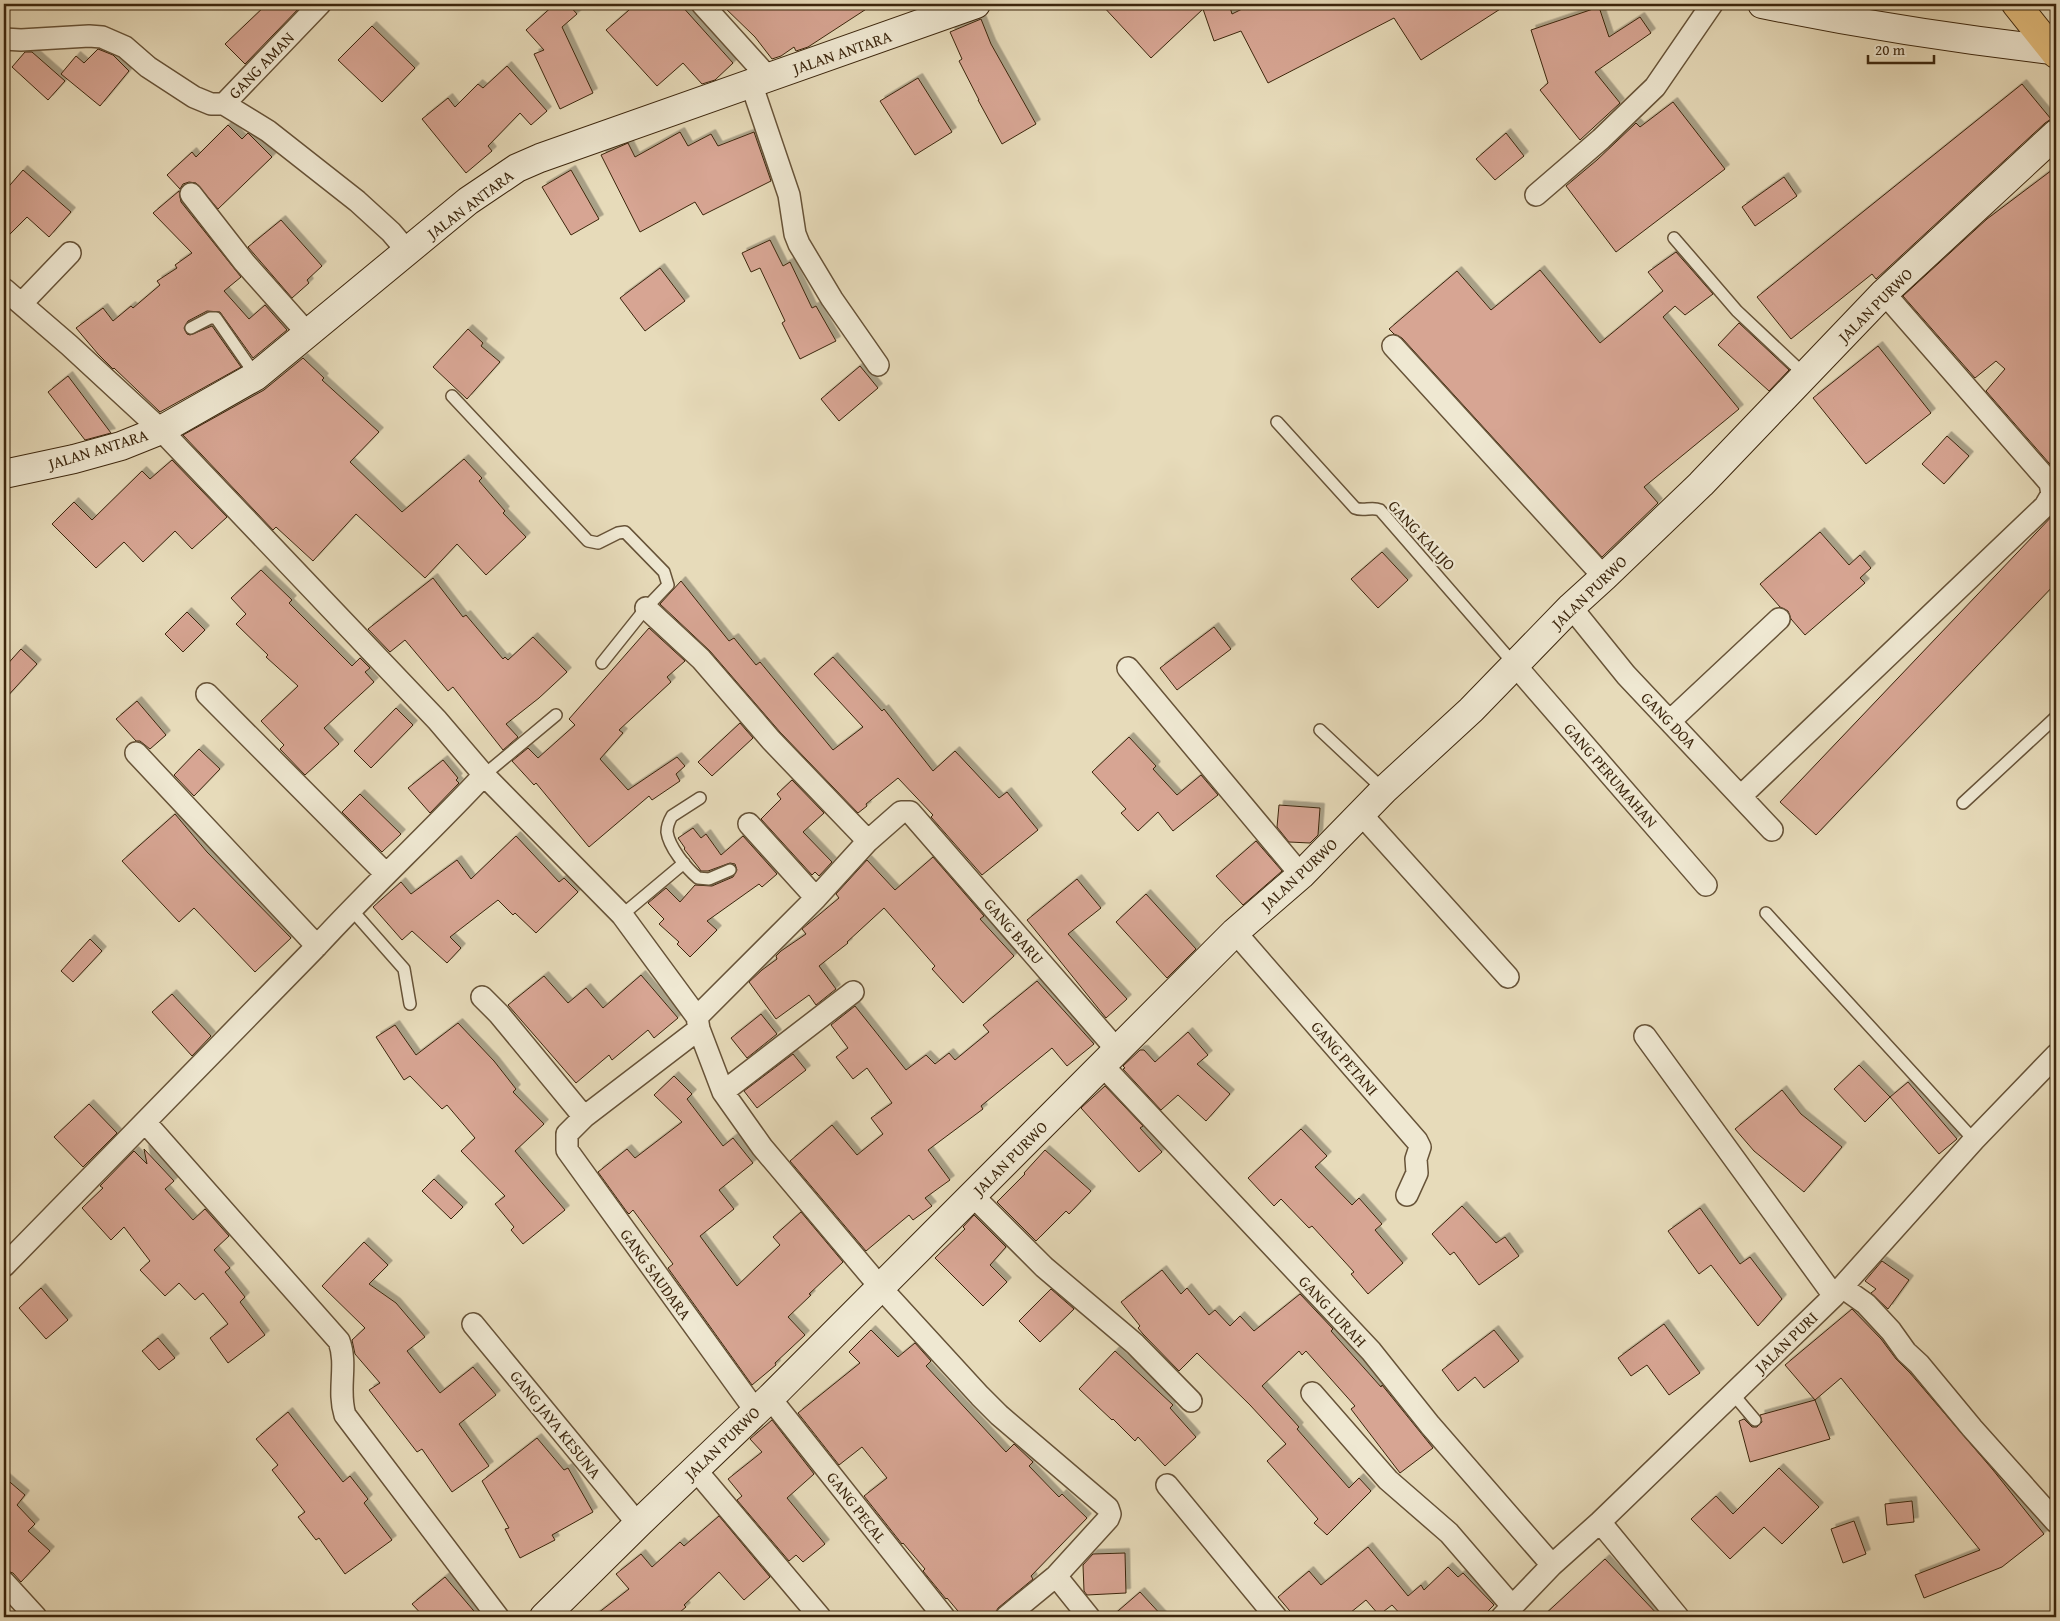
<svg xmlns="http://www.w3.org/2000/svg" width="2060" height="1621" viewBox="0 0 2060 1621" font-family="'Gentium Book Plus',serif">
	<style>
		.building { fill: #d7a593; stroke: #3c260d; filter: url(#shadow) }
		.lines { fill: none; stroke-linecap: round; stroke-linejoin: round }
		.lane-casing { stroke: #675338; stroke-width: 14 }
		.street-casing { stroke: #675338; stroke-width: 24 }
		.secondary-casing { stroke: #3c260d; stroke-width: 30 }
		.highway-casing { stroke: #3c260d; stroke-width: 30 }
		.lane { stroke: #efe8d2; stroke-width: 11 }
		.street { stroke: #efe8d2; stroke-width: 21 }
		.secondary { stroke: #efe8d2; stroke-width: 28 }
		.highway { stroke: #e4be7d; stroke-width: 28 }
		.labels { text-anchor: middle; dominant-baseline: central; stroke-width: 4.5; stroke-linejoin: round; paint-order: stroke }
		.street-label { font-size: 16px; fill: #3c260d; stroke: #efe8d2 }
	</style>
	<defs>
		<filter id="shadow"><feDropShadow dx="4.5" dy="-4.5" stdDeviation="0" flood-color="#0004"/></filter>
	</defs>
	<rect width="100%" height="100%" fill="#e7dbba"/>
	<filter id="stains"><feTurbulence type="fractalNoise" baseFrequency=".004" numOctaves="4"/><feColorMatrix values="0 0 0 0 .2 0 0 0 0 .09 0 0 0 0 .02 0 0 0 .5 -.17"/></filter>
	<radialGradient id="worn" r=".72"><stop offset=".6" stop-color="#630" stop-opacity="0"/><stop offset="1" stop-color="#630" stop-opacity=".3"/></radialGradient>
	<path class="building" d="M267 4H303L245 64 225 44Z
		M555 4H568L577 14 562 27 593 93 560 109 534 54 544 50 526 30Z
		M636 4H680L733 63 715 80 702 84 683 63 657 86 606 30Z
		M721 4H874L808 47 796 51 794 47 781 56 772 59 755 37Z
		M1101 4H1229L1232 14 1252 4H1508L1421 60 1394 18 1268 83 1241 31 1214 41 1203 9 1151 58Z
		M1599 7 1609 37 1640 17 1651 33 1595 72 1620 103 1580 140 1540 90 1548 83 1531 30Z
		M981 19 991 44 1036 124 1002 144 978 100H979L959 61 962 59 950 32Z
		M372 26 415 68 382 102 338 60Z
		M98 49 113 55 129 71 100 106 61 74 76 56 84 63Z
		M25 52H32L65 81 48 100 12 67Z
		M507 66 547 111 531 125 520 113 488 146 492 151 466 173 422 119 448 98 455 107 478 84 483 88Z
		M918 78 952 132 915 155 880 101Z
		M2022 84 2051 119 2045 123 1876 279 1872 274 1791 339 1757 297Z
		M1673 102 1725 169 1616 252 1566 186 1597 160 1636 123 1640 127Z
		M228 125 242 139 248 133 272 157 218 209 196 183 189 182 183 184 180 189 167 175 192 152 196 157Z
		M680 132 688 146 711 134 718 146 754 132 771 181 703 215 695 202 640 232 601 155 628 143 635 157Z
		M1506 133 1524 156 1495 180 1476 159Z
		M2056 167V471L1986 391 2005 369 1996 361 1975 378 1903 296 1987 219Z
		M23 170 71 212 49 237 27 217 4 240V192Z
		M571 170 599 219 571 235 542 187Z
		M1784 177 1797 196 1755 226 1742 207Z
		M179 191 181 202 241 277 224 291 249 319 265 305 287 330 253 358 220 312 207 311 188 321 184 328 187 334 190 335 212 326 241 367 160 412 114 368 113 369 98 354 76 328 103 308 113 321 131 306 133 308 160 285 157 281 177 268 175 265 192 253 153 213Z
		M281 220 322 266 307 280 309 283 292 298 248 247Z
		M770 240 783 266 790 262 812 308 816 306 836 341 800 359 782 323 785 321 760 268 751 272 742 253Z
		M1676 252 1713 294 1685 315 1675 306 1663 317 1739 409 1644 487 1658 503 1602 557 1402 338 1394 334 1389 329 1457 271 1491 310 1540 270 1600 343 1663 291 1648 272Z
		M660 268 685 301 645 331 620 298Z
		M1739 323 1789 370 1769 391 1718 345Z
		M468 329 483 343 481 346 500 362 467 399 433 367Z
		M1878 346 1931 413 1866 464 1813 398Z
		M303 358 324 378 322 380 379 432 350 462 402 512 464 459 482 478 479 481 505 511 503 513 526 537 486 575 457 544 425 578 356 514 313 561 276 527 273 530 183 435 264 390Z
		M860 366 878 388 839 421 821 399Z
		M68 376 111 433 85 440 48 392Z
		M1947 436 1969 456 1944 484 1922 464Z
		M172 460 227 517 192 549 175 531 143 562 124 542 96 568 52 524 74 502 92 520 142 471 150 479Z
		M2056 512V583L1816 835 1780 802Z
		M1820 532 1849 565 1860 555 1871 568 1860 578 1865 583 1805 635 1791 619 1788 611 1780 607 1760 584Z
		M1382 552 1408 580 1378 608 1351 579Z
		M261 570 292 600 289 603 352 666 360 658 370 668 365 672 374 682 324 728 339 744 305 775 280 749 284 745 261 721 298 686 266 657 268 655 236 624 246 614 231 598Z
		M433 578 463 617 466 615 503 659 505 657 508 660 533 637 567 672 539 698 506 724 518 737 503 750 453 687 448 691 405 640 390 652 368 629Z
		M681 581 729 641 734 638 756 665 760 662 833 750 863 727 814 674 833 657 882 711 884 709 933 771 955 751 999 798 1007 792 1038 830 982 875 931 817 933 815 898 778 866 804 867 806 858 813 780 732 710 651 660 604Z
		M187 612 205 630 183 652 165 634Z
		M1214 627 1231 649 1177 690 1160 668Z
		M649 628 685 661 667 677 671 682 619 730 623 733 600 759 628 790 677 757 685 766 676 774 680 781 652 800 649 796 589 847 536 783 534 785 512 761 528 748 538 758 575 725 569 719Z
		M21 649 37 664 4 700V668Z
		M137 701 166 735 150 749 140 741H136L116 719Z
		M396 708 413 725 371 768 354 751Z
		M740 723 753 738 712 776 698 762Z
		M1129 737 1156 766 1153 769 1177 795 1201 775 1218 795 1173 831 1158 812 1138 831 1121 813 1126 809 1092 772Z
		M199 749 220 769 194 796 174 775Z
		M443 760 458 778 456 780 459 783 430 813 408 788Z
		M792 780 824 813 803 832 832 862 819 876 815 872 812 875 761 819 781 799 777 794Z
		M360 794 401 834 382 852 342 812Z
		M1279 805 1320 808 1318 835 1310 843 1289 842 1277 827Z
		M175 814 207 852 291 938 255 972 194 908 179 922 122 861Z
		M693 828 701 838 706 834 721 855 743 836 777 874 762 887 759 884 707 921 717 930 690 957 677 944 679 942 659 924 664 919 648 903 666 888 680 902 695 885 712 886 733 877 737 870 735 864 730 863 708 871H701L699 868 684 849 685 848 678 838Z
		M516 836 559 882 564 878 578 892 536 933 515 913 513 915 498 900 450 937 461 948 447 963 412 931 402 940 373 907 401 882 411 894 457 860 471 879Z
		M1256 841 1282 871 1243 905 1216 876Z
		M933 857 984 916 980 919 1014 956 963 1003 932 969 935 966 884 908 847 942 848 943 819 966 836 989 816 1005 809 995 776 1019 749 982 762 970 777 959 776 956 781 951 806 934 802 929 839 898 836 894 867 860 895 890Z
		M1077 879 1101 908 1068 934 1127 999 1106 1018 1027 920Z
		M1146 894 1196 949 1167 978 1116 922Z
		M90 939 102 951 73 982 61 971Z
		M641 975 678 1018 654 1038 648 1030 612 1060 609 1055 576 1083 508 1005 544 976 568 1003 586 988 603 1008Z
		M1037 981 1094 1044 1067 1066 1052 1048 981 1106 983 1109 928 1150 950 1180 925 1198 932 1206 913 1220 909 1215 866 1251 790 1161 832 1125 857 1155 883 1134 871 1118 892 1103 867 1068 853 1079 836 1057 848 1048 831 1025 855 1006 906 1070 926 1055 935 1064 949 1053 955 1060 989 1032 983 1025Z
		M172 994 211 1036 192 1056 152 1012Z
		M761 1014 777 1034 747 1058 731 1038Z
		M458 1023 494 1061 516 1089 513 1092 544 1124 515 1151 565 1210 523 1244 511 1230 514 1227 495 1204 505 1196 461 1151 475 1138 447 1105 442 1109 410 1076 404 1080 376 1037 395 1025 416 1055Z
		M1188 1032 1208 1055 1197 1064 1230 1094 1206 1121 1178 1095 1161 1110 1123 1069 1125 1068 1123 1066 1140 1050H1144L1155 1062Z
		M793 1054 806 1070 757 1108 744 1091Z
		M1859 1065 1890 1097 1865 1122 1834 1089Z
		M674 1076 692 1094 687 1099 723 1146 733 1138 753 1163 719 1190 734 1209 700 1236 737 1286 780 1245 773 1237 801 1212 843 1262 809 1294 811 1295 788 1317 805 1335 775 1363 776 1365 752 1385 668 1268 673 1264 633 1210 629 1214 627 1212 598 1172 627 1149 635 1158 682 1122 654 1095Z
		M1908 1082 1957 1139 1939 1154 1890 1097Z
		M1105 1086 1143 1126 1140 1128 1162 1152 1139 1172 1081 1108Z
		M1782 1090 1801 1114 1842 1147 1804 1192 1754 1151 1735 1129Z
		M89 1104 117 1133 83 1167 54 1137Z
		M1301 1129 1327 1156 1315 1167 1352 1205 1359 1198 1382 1224 1375 1230 1403 1263 1368 1294 1351 1274 1354 1272 1312 1226 1309 1228 1281 1199 1274 1206 1248 1178Z
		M144 1149 174 1181 165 1189 193 1220 205 1209 229 1236 214 1250 230 1268 225 1272 245 1297 240 1302 265 1335 228 1363 210 1338 228 1324 203 1293 195 1300 179 1283 165 1296 140 1270 150 1261 124 1227 111 1240 82 1208 103 1188 100 1186 134 1151 147 1164Z
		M1045 1150 1091 1191 1069 1214 1066 1211 1036 1241 997 1202 1025 1174 1024 1173Z
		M434 1179 463 1207 451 1219 422 1191Z
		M1462 1206 1496 1243 1505 1237 1519 1256 1479 1285 1454 1252 1450 1255 1432 1234Z
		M1700 1208 1740 1264 1750 1257 1782 1299 1758 1326 1711 1265 1699 1274 1668 1231Z
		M974 1215 1006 1247 990 1265 1007 1282 983 1306 935 1258 965 1229 963 1227Z
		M364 1242 388 1265 369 1284 396 1303 425 1337 407 1351 440 1393 473 1367 496 1395 459 1424 489 1466 452 1492 422 1449 417 1452 369 1390 380 1383 355 1354 352 1340 365 1328 322 1286Z
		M1882 1261 1909 1280 1888 1309 1871 1293 1876 1289 1865 1281Z
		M1162 1270 1181 1294 1187 1288 1209 1315 1215 1310 1230 1326 1240 1316 1254 1331 1300 1294 1333 1329 1331 1331 1381 1387 1382 1385 1433 1448 1400 1473 1351 1409 1355 1406 1306 1351 1302 1355 1299 1351 1262 1386 1299 1427 1297 1429 1349 1488 1359 1478 1371 1491 1327 1535 1314 1523 1318 1519 1267 1461 1286 1444 1250 1405 1197 1353 1179 1371 1143 1334 1138 1328 1140 1326 1121 1302Z
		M41 1288 68 1320 46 1339 19 1308Z
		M1051 1289 1074 1309 1040 1342 1019 1321Z
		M1852 1309 1881 1339 1896 1359 1910 1373 1993 1470 2044 1534 2002 1567 1924 1598 1915 1575 1980 1550 1841 1378 1815 1400 1785 1365Z
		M1664 1324 1700 1373 1669 1395 1647 1365 1631 1376 1618 1358Z
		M871 1330 898 1357 915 1343 931 1361 926 1366 1006 1452 1014 1444 1033 1462 1029 1466 1059 1497 1062 1494 1087 1518 1031 1576 1033 1579 998 1608 994 1617H963L947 1598 946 1599 923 1571 925 1569 903 1543 902 1544 864 1496 887 1478 862 1447 839 1465 798 1413 860 1363 849 1352Z
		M1494 1330 1519 1361 1484 1388 1475 1377 1458 1391 1442 1370Z
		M158 1338 175 1358 159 1370 142 1351Z
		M1115 1351 1173 1405 1170 1408 1196 1437 1165 1466 1138 1437 1135 1441 1113 1419 1112 1420 1079 1389Z
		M1815 1400 1830 1439 1750 1462 1739 1421 1744 1419 1752 1427H1757L1762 1422 1760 1415Z
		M288 1412 343 1482 350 1476 368 1499 364 1503 392 1540 345 1574 319 1538 316 1540 298 1517 305 1512 272 1470 278 1465 256 1439Z
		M772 1420 814 1474 787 1498 825 1544 803 1562 796 1555 789 1561 737 1500 742 1496 728 1479 762 1452 750 1439Z
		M537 1438 564 1470 568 1468 593 1512 552 1535 555 1540 520 1558 505 1529 509 1528 482 1481Z
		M1779 1468 1819 1507 1782 1544 1764 1527 1730 1559 1691 1519 1716 1496 1733 1514Z
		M4 1477 25 1495 17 1505 35 1524 28 1531 50 1551 21 1582 13 1573 4 1570Z
		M1912 1501 1914 1522 1887 1525 1885 1504Z
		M719 1516 770 1577 744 1600 719 1572 684 1605 686 1607 674 1617H593L629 1589 616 1574 641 1554 652 1567 680 1542 684 1546Z
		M1854 1521 1866 1554 1843 1563 1831 1529Z
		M1368 1547 1408 1596 1421 1585 1424 1590 1448 1567 1458 1577 1463 1573 1494 1605 1482 1617H1403L1392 1605 1379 1615 1366 1600 1345 1617H1295L1278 1597 1309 1571 1321 1585Z
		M1125 1553 1126 1593 1087 1595 1084 1591 1083 1565 1093 1554Z
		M1605 1559 1660 1617H1542Z
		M445 1577 479 1617H424L412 1604Z
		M1140 1592 1163 1617H1111Z"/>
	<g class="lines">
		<g class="lane-casing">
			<path id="lane" d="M1674 238 1737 311 1805 375
				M191 328 210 318H216L256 376
				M452 396 588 541 598 543 618 533 625 532 664 572 668 585 646 608 602 663
				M1277 422 1355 508C1364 512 1371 506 1380 510L1515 665
				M1320 730 1384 790
				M484 775 556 715
				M700 798 672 816C669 821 667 826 667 832 669 847 686 868 698 878L709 879 730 870
				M1963 803 2056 717
				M351 909 404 969 410 1004
				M1766 913 1974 1140
				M622 915 684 863
				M1733 1394 1755 1420"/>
		</g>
		<g class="street-casing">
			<path id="street" d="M702 4 768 77
				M4 39 21 40 89 36 102 37 125 47 148 67 194 97 211 104H224L268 131 357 201 391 232 408 252
				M751 83 789 195 795 234 799 244 832 299 878 365
				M224 104 320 4
				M191 194 244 262 308 334
				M1536 195 1601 139 1655 87 1712 4
				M4 289 69 345 161 430 437 720 484 775 622 915 697 1017 699 1029 723 1092 762 1147 881 1288 980 1396 999 1415 1108 1508 1110 1514 1108 1519 1056 1576
				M22 303 70 253
				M1393 346 1604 577
				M1571 607 1626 675 1772 830
				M646 608 701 659 771 740 868 841
				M1515 665 1706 885
				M1128 668 1301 875
				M207 694 386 874
				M1670 721 1779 619
				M136 753 317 946
				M1741 796 2045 506 2052 494 2050 483 1884 293
				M1361 814 1508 977
				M749 824 816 898
				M1235 932 1417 1141 1420 1147 1416 1159 1417 1173 1407 1195
				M482 997 499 1014 584 1117
				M697 1017 816 898 868 841 901 812H910L1118 1051
				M699 1029 584 1117 567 1134V1150L755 1410
				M1645 1036 1834 1296
				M1103 1066 1371 1351 1430 1425 1552 1565
				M723 1092 853 992
				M145 1122 339 1341C348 1365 337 1390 345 1415L498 1617
				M972 1195 1044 1267 1135 1344 1191 1401
				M4 1266 317 946C371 887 430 833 484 775
				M1842 1287 1866 1304 1891 1331 1906 1352 1919 1364 1972 1428 2056 1522
				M473 1324 638 1524
				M1312 1393 1388 1480 1449 1533 1512 1606
				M770 1398 944 1617
				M695 1469 820 1617
				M1167 1485 1276 1617
				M1600 1522 1678 1617
				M4 1582 36 1617
				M1006 1617 1056 1576 1089 1617
				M1502 1617 1552 1565 1600 1522 1834 1296 1974 1140 2056 1055"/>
		</g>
		<g class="secondary-casing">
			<path id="secondary" d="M1762 4C1859 24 1955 39 2053 50
				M4 474 74 459 121 446 161 430 256 376 468 201 517 168 540 158 976 4
				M544 1617 638 1524 770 1398 1235 932 1301 875 1384 790 1471 710 1571 607 1604 577 1701 484 1884 293 2056 134"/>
		</g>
		<g class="highway-casing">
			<path id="highway" d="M2016 4 2056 54"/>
		</g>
		<use href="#lane" class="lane"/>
		<use href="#street" class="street"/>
		<use href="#secondary" class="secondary"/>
		<use href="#highway" class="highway"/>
	</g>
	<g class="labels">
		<g class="street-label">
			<text transform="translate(842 52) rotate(-19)">JALAN ANTARA</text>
			<text transform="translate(261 65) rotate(-46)">GANG AMAN</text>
			<text transform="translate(470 204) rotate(-37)">JALAN ANTARA</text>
			<text transform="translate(1875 305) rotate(-45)">JALAN PURWO</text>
			<text transform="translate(98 449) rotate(-17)">JALAN ANTARA</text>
			<text transform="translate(1422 535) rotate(47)">GANG KALIJO</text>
			<text transform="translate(1589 592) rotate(-44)">JALAN PURWO</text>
			<text transform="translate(1669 720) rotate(46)">GANG DOA</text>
			<text transform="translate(1611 775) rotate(49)">GANG PERUMAHAN</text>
			<text transform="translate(1299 874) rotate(-43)">JALAN PURWO</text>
			<text transform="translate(1014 931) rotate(49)">GANG BARU</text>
			<text transform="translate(1345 1058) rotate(49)">GANG PETANI</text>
			<text transform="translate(1010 1158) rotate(-45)">JALAN PURWO</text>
			<text transform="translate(656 1274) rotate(54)">GANG SAUDARA</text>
			<text transform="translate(1333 1311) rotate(47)">GANG LURAH</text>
			<text transform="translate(1786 1342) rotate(-44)">JALAN PURI</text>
			<text transform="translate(556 1424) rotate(51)">GANG JAYA KESUNA</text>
			<text transform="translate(722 1443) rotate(-44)">JALAN PURWO</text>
			<text transform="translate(857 1507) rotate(52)">GANG PECAL</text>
		</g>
	</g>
	<rect width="2060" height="1621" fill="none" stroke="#e7dbba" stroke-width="20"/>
	<rect x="5" y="5" width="2050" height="1611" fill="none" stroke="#3c260d" stroke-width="2.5"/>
	<rect x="10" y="10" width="2040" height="1601" fill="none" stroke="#3c260d"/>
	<path d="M1868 55v8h66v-8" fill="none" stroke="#3c260d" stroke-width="2.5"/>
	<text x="1875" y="55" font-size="15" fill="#3c260d" stroke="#efe8d2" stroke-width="4" paint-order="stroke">20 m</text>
	<rect width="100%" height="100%" filter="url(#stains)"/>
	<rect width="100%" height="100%" fill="url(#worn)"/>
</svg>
